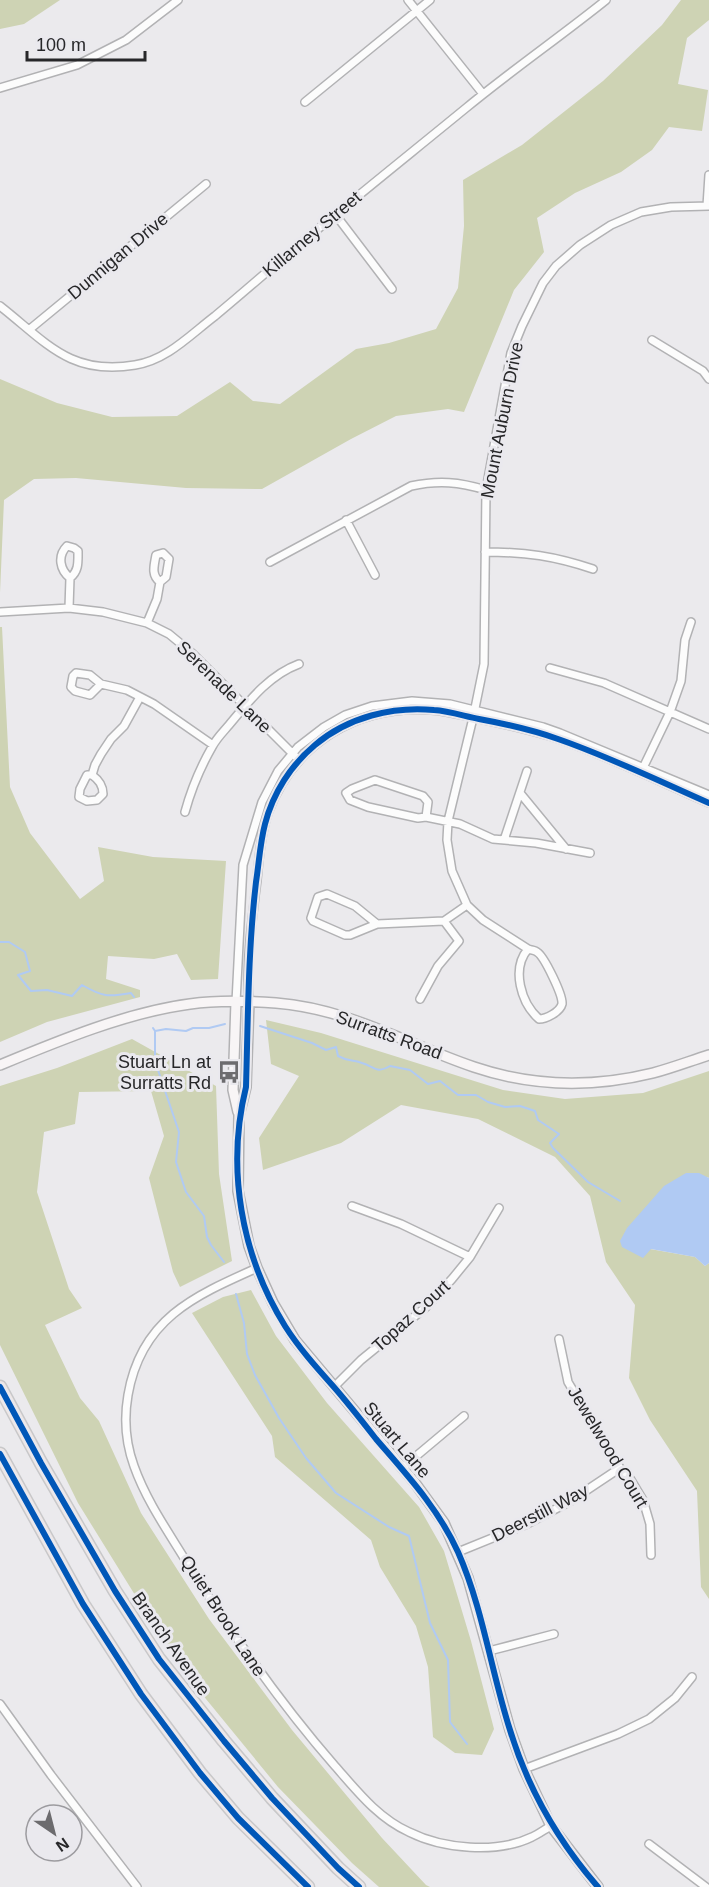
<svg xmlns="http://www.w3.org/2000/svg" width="709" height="1887" viewBox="0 0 709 1887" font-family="Arial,sans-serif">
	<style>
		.green { fill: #ced3b4 }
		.water { fill: #b0caf3 }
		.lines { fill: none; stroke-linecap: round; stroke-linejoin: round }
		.stream { stroke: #b0caf3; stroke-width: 2 }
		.street-casing { stroke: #b2b2b4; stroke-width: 10 }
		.secondary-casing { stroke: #b2b2b4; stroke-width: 12 }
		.highway-casing { stroke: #c8c8ca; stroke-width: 15 }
		.street { stroke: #fcfcfc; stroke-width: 7 }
		.secondary { stroke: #f8f5f6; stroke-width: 9 }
		.highway { stroke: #eee6e4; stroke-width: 12 }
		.cycleway-casing { stroke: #eae9ee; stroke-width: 10 }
		.cycleway { stroke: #0057b8; stroke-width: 6 }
		.labels { text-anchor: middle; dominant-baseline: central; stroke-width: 6; stroke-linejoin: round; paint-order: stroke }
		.street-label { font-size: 18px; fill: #272729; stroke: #eae9ee }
		.poi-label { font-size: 18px; fill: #272729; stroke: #eae9ee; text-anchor: end }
	</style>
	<rect width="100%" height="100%" fill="#ebeaed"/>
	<path class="green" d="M0 0H60L24 24 0 29Z
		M681 0H709V20L687 38 678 84 708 90 702 131 669 127 652 150 621 172 575 193 537 218 544 252 514 290 464 412 448 409 396 416 351 439 262 489 186 488 76 478 34 479 4 500 0 593V379L57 403 112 417 177 416 230 382 253 401 280 404 356 349 389 343 436 329 458 288 464 226 463 180 522 145 603 81 662 25Z
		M0 627H2L10 787 30 833 80 899 104 881 98 847 153 857 226 861 218 979 191 980 177 954 154 959 108 956 106 979 140 990V997L47 1022 0 1042Z
		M266 1020 321 1033 503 1090 565 1099 643 1093 709 1071V1178L707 1177 650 1249 695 1257 705 1266 709 1263V1599L701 1587 697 1491 650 1420 629 1378 635 1305 606 1262 590 1196 555 1157 478 1119 401 1105 341 1143 263 1170 259 1138 299 1076 271 1064Z
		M132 1039 216 1086 219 1174 232 1261 180 1287 173 1272 149 1178 164 1136 151 1091 79 1092 75 1124 44 1132 37 1192 69 1289 82 1308 45 1325 80 1398 99 1421 141 1513 209 1619 292 1730 382 1838 426 1885 430 1887H379L352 1863 278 1787 206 1699 161 1637 78 1503 0 1345V1086L57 1068Z
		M251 1290 276 1336 327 1403 419 1507 444 1551 471 1641 494 1729 482 1755 455 1753 433 1737 428 1667 416 1626 380 1567 371 1540 275 1457 272 1436 192 1313 223 1297Z"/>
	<path class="water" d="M686 1173H699L709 1178V1263L705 1266 695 1257 651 1249 643 1258 622 1247 620 1241 627 1228 664 1186Z"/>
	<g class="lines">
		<path class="stream" d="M0 942H9L25 952 30 971 18 975 31 991 47 990 72 996 82 985C103 997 108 997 131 993L134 997
			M260 1026 312 1043 326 1050 336 1047 338 1056C349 1062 352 1059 362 1063 375 1067 376 1074 390 1066L410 1070 428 1084 440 1081 458 1095H476L488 1102 505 1107 520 1106 535 1111 538 1120 559 1134 550 1143 553 1148 588 1182 620 1201
			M153 1028 155 1031V1055L158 1070 179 1132 176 1162 186 1192 204 1216 207 1237 211 1245 224 1262
			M155 1031 166 1029 186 1031 193 1028H209L225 1024
			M236 1294 244 1323 247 1354 255 1375 279 1418 306 1458 336 1493 389 1527 409 1536 430 1623 448 1660 450 1722 467 1744"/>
		<g class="street-casing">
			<path id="street" d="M408 0 483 94
				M0 88 77 65 126 40 178 0
				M305 102 430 0
				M707 206 709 175
				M335 214 392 289
				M0 306C46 342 70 376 135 365 167 360 190 335 215 316 244 292 272 267 301 243 356 197 411 153 466 108 512 70 560 37 606 0
				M30 329 206 184
				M652 340 703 371 709 379
				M346 520 375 575
				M485 552C526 552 554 556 593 569
				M270 562 411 486C439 480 459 482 486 490
				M69 608 70 578C79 571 78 562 78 551L74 548 67 546C57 556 60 570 70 578
				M0 612 69 608 103 612 147 623 169 634 192 653 295 756
				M147 623 157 599 160 582C151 575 154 566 156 555L163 553 169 559 166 577 160 582
				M550 668 604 683 709 729
				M101 684 90 695 75 691 71 687 73 676 76 673 90 675 101 684 127 690 154 704 213 745
				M642 770 670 712 681 681 685 640 691 622
				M92 775C99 780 103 785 103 794L97 800 87 801 79 797 80 789 87 775H92L95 765 101 754 111 739 124 726 140 697
				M520 793 566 849
				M185 812C191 790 200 768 212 747 216 739 223 732 229 725 249 701 269 675 299 664
				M426 817 428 802 423 796 375 780 352 789 346 793 350 800 368 807 418 818 426 817 460 824 493 839 536 843 590 853
				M504 840 527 771
				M377 924 355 906 327 894 318 897 311 918 313 921 345 935H350L377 924 444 921 467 905
				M528 949 483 920 467 905 452 871 447 840 448 821 473 718 484 664 486 490 511 353 522 326 543 283 556 266 580 245 611 225 641 212 671 207 709 206
				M528 949C530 950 535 950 537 952 544 956 563 995 562 1004 560 1012 546 1019 539 1019 521 1003 511 969 528 949Z
				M420 999 438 966 459 941 444 921
				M236 1002 243 865 262 802 278 771 298 747 324 727 345 715 372 706 412 701 450 704 543 727 560 733 709 795
				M249 1002C246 963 252 919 257 880 259 858 261 834 268 813 294 743 357 705 431 710 446 711 461 715 476 718 504 724 532 730 559 739 610 757 659 781 709 803
				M352 1206 401 1224 470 1257
				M257 1268C194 1296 141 1319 128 1395 124 1418 126 1444 134 1466 146 1500 167 1530 186 1561 231 1633 279 1702 335 1766 357 1791 378 1818 409 1832 443 1849 497 1854 532 1837 539 1834 545 1829 551 1826
				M559 1339 568 1382 603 1441 620 1468 631 1480 643 1500 650 1524 651 1555
				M334 1387 361 1360 426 1307 452 1279 470 1257 499 1208
				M402 1468 464 1416
				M458 1552 527 1524 569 1502 620 1468
				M489 1651 554 1634
				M0 1704 51 1775 137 1887
				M524 1769 618 1734 649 1719 675 1698 692 1677
				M649 1844 706 1887"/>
		</g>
		<g class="secondary-casing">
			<path id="secondary" d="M236 1002 233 1090 238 1112
				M249 1002 246 1087 239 1115 238 1191 249 1246 257 1268 273 1303 295 1340 415 1483 444 1523 468 1578 510 1730 524 1769 551 1826 598 1887
				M0 1065C58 1041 128 1012 190 1004 218 1000 248 1001 276 1003 350 1009 406 1044 474 1067 533 1087 592 1088 653 1073 672 1068 690 1061 709 1055"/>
		</g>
		<g class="highway-casing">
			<path id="highway" d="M0 1387 41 1463 115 1591 159 1659 224 1741 272 1798 338 1868 359 1887
				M0 1454 83 1604 141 1694 200 1773 238 1818 308 1887"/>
		</g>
		<use href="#street" class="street"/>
		<use href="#secondary" class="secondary"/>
		<use href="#highway" class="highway"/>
		<g class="cycleway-casing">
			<path id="cycleway" d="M0 1387 41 1463 115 1591 159 1659 224 1741 272 1798 338 1868 359 1887
				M0 1454 83 1604 141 1694 200 1773 238 1818 308 1887
				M598 1887C558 1841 528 1789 510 1730 491 1671 483 1609 458 1552 438 1508 407 1475 376 1439 362 1421 348 1403 333 1386 316 1367 299 1348 285 1326 241 1255 226 1168 246 1087 248 1019 248 950 256 882 259 863 260 843 265 824 273 793 291 765 315 745 348 717 393 706 434 710 449 711 464 716 479 719 506 724 533 730 558 739 610 757 659 781 709 803"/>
		</g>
		<use href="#cycleway" class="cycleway"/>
	</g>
	<defs>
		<g id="bus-bare" transform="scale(1.8)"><path d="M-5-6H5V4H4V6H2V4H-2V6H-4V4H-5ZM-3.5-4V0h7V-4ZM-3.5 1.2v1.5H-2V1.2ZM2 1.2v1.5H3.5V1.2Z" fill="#6c6b6e" stroke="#eae9ee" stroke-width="2.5" paint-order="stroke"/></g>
	</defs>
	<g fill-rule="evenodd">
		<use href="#bus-bare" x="229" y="1072"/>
	</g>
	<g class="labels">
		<g class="street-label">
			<text transform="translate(312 234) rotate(-40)">Killarney Street</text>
			<text transform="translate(118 256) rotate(-40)">Dunnigan Drive</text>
			<text transform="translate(502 420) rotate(-79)">Mount Auburn Drive</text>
			<text transform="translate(224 687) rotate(44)">Serenade Lane</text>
			<text transform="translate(389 1035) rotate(20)">Surratts Road</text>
			<text transform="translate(411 1316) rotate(-42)">Topaz Court</text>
			<text transform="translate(397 1440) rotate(50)">Stuart Lane</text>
			<text transform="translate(608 1447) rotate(59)">Jewelwood Court</text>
			<text transform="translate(540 1513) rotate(-27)">Deerstill Way</text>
			<text transform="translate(223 1616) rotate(57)">Quiet Brook Lane</text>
			<text transform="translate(171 1644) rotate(55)">Branch Avenue</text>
		</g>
		<g class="poi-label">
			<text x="211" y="1062">Stuart Ln at<tspan x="211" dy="21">Surratts Rd</tspan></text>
		</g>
	</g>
	<g transform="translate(54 1833) rotate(145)"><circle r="28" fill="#eae9ee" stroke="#9c9b9f" stroke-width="1.5"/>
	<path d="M0-4.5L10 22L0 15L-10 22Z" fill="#6c6b6e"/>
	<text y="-9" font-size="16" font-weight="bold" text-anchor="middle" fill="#272729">N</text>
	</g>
	<path d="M27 51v9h118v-9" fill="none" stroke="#272729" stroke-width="3"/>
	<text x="36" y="51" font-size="18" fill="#272729" stroke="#eae9ee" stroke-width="4.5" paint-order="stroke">100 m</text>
</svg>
